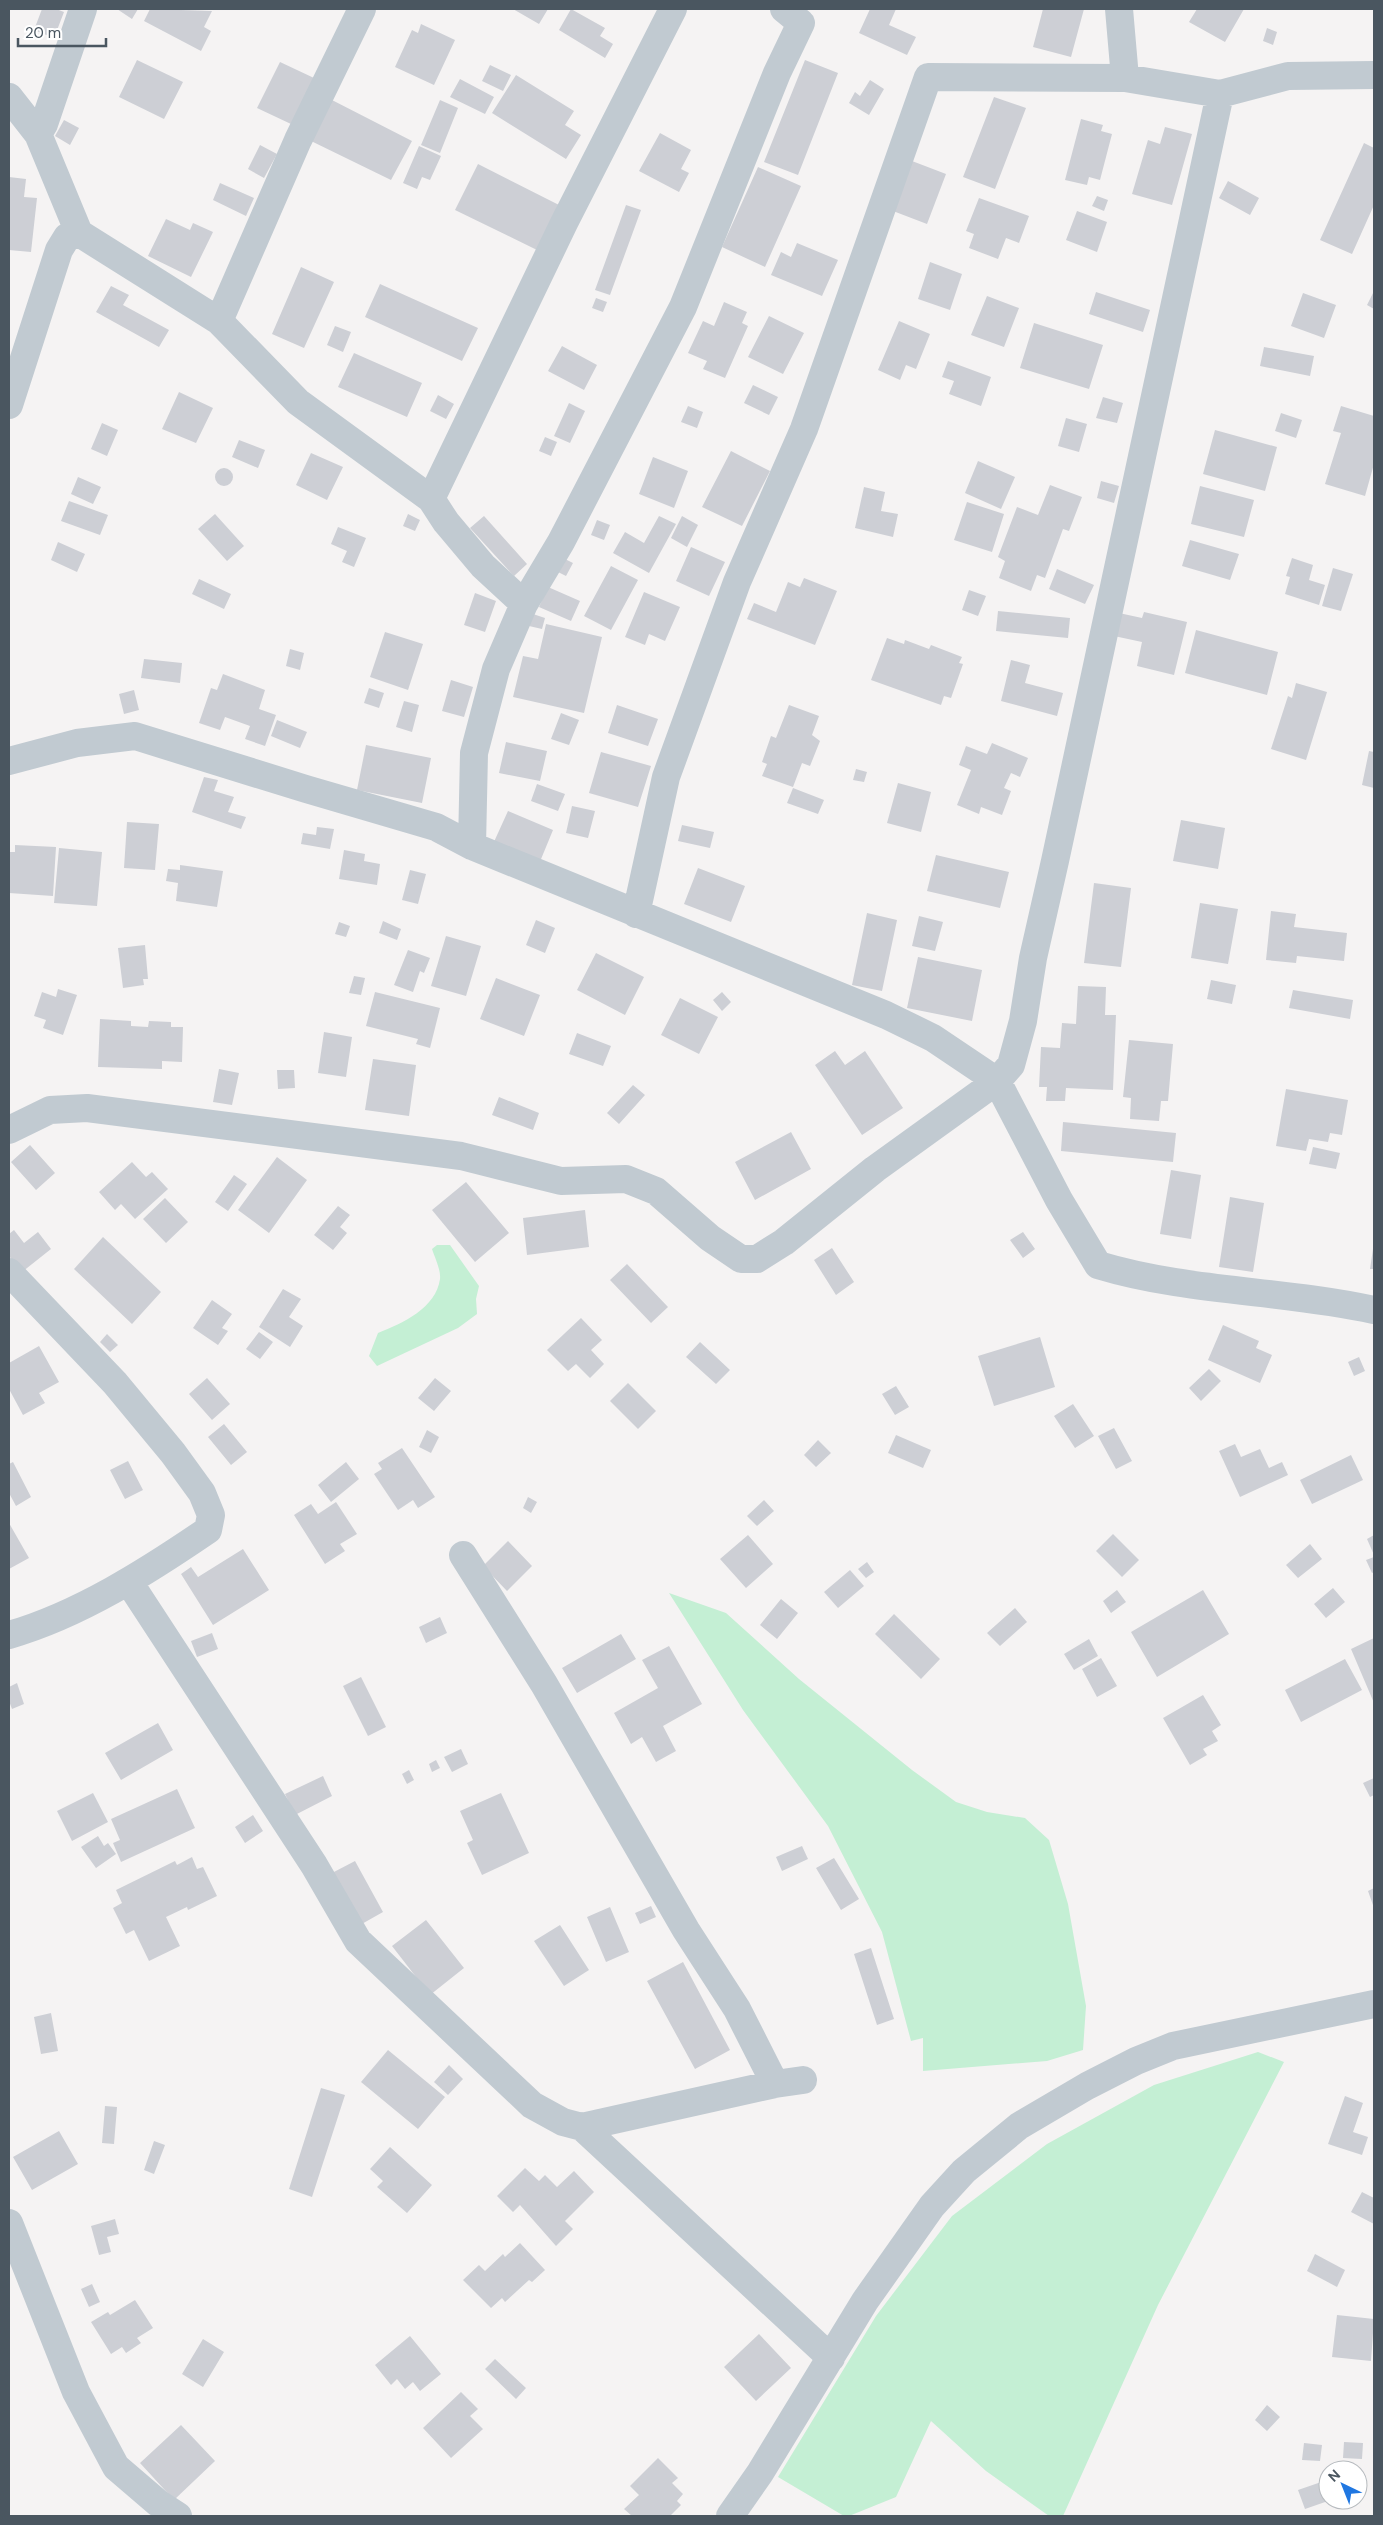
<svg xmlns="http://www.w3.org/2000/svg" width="1383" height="2525" viewBox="0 0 1383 2525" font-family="'DM Sans',sans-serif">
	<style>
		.green { fill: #c4efd4 }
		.building { fill: #cdcfd5 }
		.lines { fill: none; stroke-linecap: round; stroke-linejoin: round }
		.minor { stroke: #c1cad1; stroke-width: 28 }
	</style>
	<rect width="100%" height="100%" fill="#f5f3f3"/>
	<path class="green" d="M437 1245H450L479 1286 476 1299 477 1314 458 1328 377 1366 369 1356 378 1333C403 1323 436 1308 440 1279 441 1270 435 1258 432 1249Z
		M669 1593 726 1613 799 1679 912 1770 956 1802 987 1812 1025 1818 1049 1840 1068 1904 1086 2006 1083 2050 1047 2061 923 2071V2038L911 2041 882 1932 828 1826 743 1710Z
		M1258 2052 1284 2062 1158 2305 1063 2516H1049L986 2471 931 2421 896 2497 849 2516H844L778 2477 876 2316 952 2216 1047 2144 1154 2085Z"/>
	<path class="building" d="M42 9H56L64 12 54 38 34 30Z
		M117 9H138L132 19Z
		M150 9 212 11 204 27 211 31 201 51 144 21Z
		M513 9H548L539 24Z
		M571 9 605 28 600 36 613 44 605 58 559 30Z
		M870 9H896L889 25 916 37 907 55 859 33Z
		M1043 9H1084L1071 57 1033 47Z
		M1197 9H1244L1225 42 1189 22Z
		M421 24 455 40 434 85 395 67 412 30 418 33Z
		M1267 28 1277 32 1273 45 1263 41Z
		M137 60 183 82 164 119 119 97Z
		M805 60 838 73 798 175 764 162Z
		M280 62 314 78 291 124 257 108Z
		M490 65 511 75 503 91 482 81Z
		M516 75 574 111 565 125 581 135 566 159 492 113Z
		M460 79 494 97 485 114 450 97Z
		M870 80 884 89 869 115 849 103 855 92 860 96Z
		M994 97 1026 108 995 189 963 177Z
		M330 99 412 141 391 180 309 140Z
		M440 100 458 108 440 153 421 145Z
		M1081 119 1103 125 1101 131 1112 134 1100 180 1089 177 1087 185 1065 180Z
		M64 120 79 128 70 145 55 136Z
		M1165 127 1192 134 1172 205 1132 194 1148 140 1160 144Z
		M660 133 691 150 681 169 689 173 679 192 639 171Z
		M1364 143 1374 148V205L1352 254 1320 240Z
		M260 145 277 154 264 178 248 169Z
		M419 146 441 156 430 180 422 177 417 189 403 183Z
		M912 161 946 174 927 224 893 211Z
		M478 164 559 205 537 250 455 210Z
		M758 167 801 186 765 267 722 247Z
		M9 177 26 179 24 197 37 198 31 252 9 250Z
		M1228 181 1259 198 1250 215 1219 198Z
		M220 183 254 198 246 216 213 200Z
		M1097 196 1108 200 1104 211 1092 206Z
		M979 198 1029 216 1019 243 1006 238 998 259 969 248 974 234 966 231Z
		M626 205 641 210 610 295 595 290Z
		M1077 211 1107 222 1097 252 1066 240Z
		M166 219 190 230 193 223 213 232 191 277 148 256Z
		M797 243 838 260 822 296 771 275 781 252 791 257Z
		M930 262 962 274 950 310 918 299Z
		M301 267 334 282 304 348 272 334Z
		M380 284 478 328 462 361 365 317Z
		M111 286 129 295 123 305 169 330 159 347 96 312Z
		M1374 291V309L1367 305Z
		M1096 292 1150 310 1143 332 1089 314Z
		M1303 293 1336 305 1324 338 1291 326Z
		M987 296 1019 308 1004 347 971 335Z
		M596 298 607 302 603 312 592 308Z
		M724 302 747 312 742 323 748 326 725 378 703 369 707 361 688 353 703 321 714 326Z
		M769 316 804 333 783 374 748 357Z
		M899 321 930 334 916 369 906 365 900 380 878 370Z
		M1034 323 1103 345 1089 389 1020 368Z
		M335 326 351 332 343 352 327 345Z
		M562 346 597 365 584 390 548 371Z
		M1264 347 1314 356 1310 376 1260 366Z
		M354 353 422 383 407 417 338 387Z
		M948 361 991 377 981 406 949 394 954 381 942 377Z
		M753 385 778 397 769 415 744 403Z
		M179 392 213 408 196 443 162 429Z
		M438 395 454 404 446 419 430 411Z
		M1103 397 1123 403 1117 423 1096 418Z
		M569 403 585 411 570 443 554 436Z
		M688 406 703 412 697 428 681 422Z
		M1341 406 1374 416V464L1365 496 1325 484 1341 433 1333 431Z
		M1281 413 1302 420 1296 438 1275 431Z
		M1066 418 1087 424 1079 452 1058 446Z
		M102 423 118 430 107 456 91 449Z
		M1215 430 1277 447 1265 491 1203 474Z
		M545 437 557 442 551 456 539 451Z
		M239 440 265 450 258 468 232 457Z
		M731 451 770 471 742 526 702 507Z
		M311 453 343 467 327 500 296 485Z
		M653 457 688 471 674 508 639 494Z
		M978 461 1015 477 1001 509 965 493Z
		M215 477a9 9 0 1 1 18 0a9 9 0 1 1-18 0Z
		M78 477 101 487 93 504 71 494Z
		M1101 481 1119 486 1114 503 1097 498Z
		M1050 485 1082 497 1069 531 1063 529 1045 578 1037 575 1031 591 999 578 1005 561 998 557 1017 507 1038 515Z
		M1200 486 1254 500 1244 537 1191 524Z
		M864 487 885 492 881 511 898 514 893 537 855 528Z
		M69 501 108 515 100 535 61 521Z
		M967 502 1004 514 992 552 954 540Z
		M215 514 244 546 227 561 198 529Z
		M408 514 420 520 415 531 403 526Z
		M484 516 527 564 514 576 470 528Z
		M659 516 676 524 649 573 613 553 625 532 644 543Z
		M682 516 698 525 687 547 671 538Z
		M597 520 610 525 604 540 591 535Z
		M338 527 366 538 354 567 342 562 347 551 331 544Z
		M1190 540 1239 554 1230 580 1182 566Z
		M58 542 85 554 77 572 51 560Z
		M691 547 725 562 709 596 676 581Z
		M563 558 573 563 566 576 556 571Z
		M1292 558 1313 565 1309 580 1325 585 1319 605 1285 594 1290 577 1286 576Z
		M611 566 638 580 611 630 584 616Z
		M1333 568 1353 574 1341 611 1322 606Z
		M1057 569 1094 585 1085 604 1049 589Z
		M804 578 837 591 815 645 747 619 754 603 776 612 788 582 800 587Z
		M199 579 231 594 224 609 192 594Z
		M548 587 580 601 571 621 539 607Z
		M969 590 986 596 978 616 962 610Z
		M644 592 680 607 665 641 649 634 645 645 625 637Z
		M475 593 496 601 485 632 464 625Z
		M998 611 1070 618 1068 638 996 631Z
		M1144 612 1187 622 1174 675 1137 666 1142 642 1114 636 1119 613 1142 618Z
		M533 614 545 618 542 629 529 626Z
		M546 624 602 637 584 713 513 697 523 656 538 659Z
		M1196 630 1278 652 1267 695 1185 673Z
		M385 632 423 644 408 690 370 677Z
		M887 638 904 644 905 640 929 649 931 645 962 657 959 663 963 664 951 698 944 696 941 705 871 680Z
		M290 649 304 653 300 670 286 666Z
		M144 659 182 663 180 683 141 678Z
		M1011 660 1030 665 1025 683 1063 693 1057 716 1001 701Z
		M223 674 265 690 259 709 276 715 265 746 245 739 250 726 225 717 220 730 199 723 211 688 217 690Z
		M451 680 473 687 464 717 442 711Z
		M1296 683 1327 692 1306 760 1271 749 1288 696 1292 698Z
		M369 688 384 693 379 708 364 703Z
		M134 690 139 710 124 714 119 694Z
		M404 701 419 705 412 732 396 727Z
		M617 705 658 719 648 746 608 733Z
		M789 705 819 716 812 735 820 741 810 766 802 763 793 787 762 776 767 764 762 762 771 736 776 738Z
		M561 713 579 720 569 745 551 739Z
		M277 720 307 732 300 748 271 736Z
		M506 742 547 751 540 781 499 773Z
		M992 743 1028 758 1020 777 1011 773 1004 788 1011 791 1002 815 981 807 979 814 957 805 971 770 959 765 966 746 987 754Z
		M366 745 431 758 422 803 357 790Z
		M1369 751 1374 752V788L1362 785Z
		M601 752 651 766 638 807 589 793Z
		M856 769 867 772 864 782 853 780Z
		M204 777 218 780 214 791 234 797 228 812 246 817 241 829 192 812Z
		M898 783 931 792 921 832 887 823Z
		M537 784 565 794 558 811 531 801Z
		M793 788 824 800 818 814 787 803Z
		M572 806 595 811 588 838 566 833Z
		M508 811 553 830 539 864 493 844Z
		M1181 820 1225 828 1218 869 1173 861Z
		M127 822 159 824 155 870 124 868Z
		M682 825 714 832 710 848 678 841Z
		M317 827 334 829 330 849 301 844 303 833 316 835Z
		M15 845 56 847 53 896 9 893V852H15Z
		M59 848 102 852 97 906 54 903Z
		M344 850 365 854 364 861 380 864 377 885 339 879Z
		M936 855 1009 872 1000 908 927 891Z
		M180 865 223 871 217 907 176 901 178 883 166 881 168 869 180 870Z
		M698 868 745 886 731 922 684 904Z
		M410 870 426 874 418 904 402 900Z
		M1094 883 1131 888 1121 967 1084 963Z
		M1200 903 1238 909 1228 964 1191 958Z
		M1271 911 1296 914 1294 927 1347 933 1344 961 1297 956 1296 963 1266 960Z
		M867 913 897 920 882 991 852 985Z
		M919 916 943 922 935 951 912 946Z
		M536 920 555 928 545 953 526 945Z
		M383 921 401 929 397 940 379 933Z
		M339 922 350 926 346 937 335 934Z
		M446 936 481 946 466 996 431 986Z
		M145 945 148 979H143L144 985 123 988 118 948Z
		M408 950 430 958 424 973 420 971 413 992 394 985Z
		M596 953 644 977 625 1015 577 990Z
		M918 957 982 970 972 1021 907 1008Z
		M354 976 365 978 361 995 349 993Z
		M496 978 540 995 524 1036 480 1019Z
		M1211 980 1236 985 1232 1004 1207 999Z
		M1078 986 1106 987 1105 1015H1116L1113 1090 1066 1088 1065 1101H1046L1047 1087H1039L1041 1047 1060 1048 1062 1023 1076 1024Z
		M58 989 77 995 63 1035 43 1028 46 1020 34 1016 42 992 56 997Z
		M1293 990 1353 1000 1350 1019 1289 1008Z
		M375 992 440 1008 430 1048 416 1044 418 1039 366 1026Z
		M722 992 731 1002 722 1011 713 1000Z
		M680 998 718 1017 699 1054 661 1035Z
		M100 1019 131 1021V1026L148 1027 149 1021 171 1022V1027H183L182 1062 162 1061V1069L98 1067Z
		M324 1032 352 1037 346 1077 318 1073Z
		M577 1033 611 1046 603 1066 569 1054Z
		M1129 1040 1173 1044 1168 1101H1161L1159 1121 1130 1119 1131 1098 1123 1097Z
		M835 1051 845 1065 865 1051 903 1108 862 1135 815 1065Z
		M373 1059 416 1065 409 1116 365 1110Z
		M219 1069 239 1073 232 1105 213 1102Z
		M277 1070H294L295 1088 278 1089Z
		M633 1085 645 1095 619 1124 607 1113Z
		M1286 1089 1348 1100 1342 1135 1330 1133 1328 1142 1309 1139 1306 1151 1276 1146Z
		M499 1097 539 1113 533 1130 492 1115Z
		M1063 1122 1176 1133 1173 1162 1061 1151Z
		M791 1132 811 1169 755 1200 735 1162Z
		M30 1145 55 1173 36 1190 11 1162Z
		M1313 1147 1340 1153 1336 1169 1309 1164Z
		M277 1157 307 1180 269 1233 238 1210Z
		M132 1162 146 1177 152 1172 168 1189 135 1219 121 1204 115 1210 99 1192Z
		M1171 1170 1201 1175 1191 1239 1160 1234Z
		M234 1175 247 1184 228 1211 215 1202Z
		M466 1182 509 1233 475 1262 432 1210Z
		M1230 1197 1264 1203 1253 1272 1219 1267Z
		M165 1198 188 1222 166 1243 143 1219Z
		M338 1206 350 1215 340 1227 347 1233 333 1250 314 1235Z
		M585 1210 589 1247 527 1255 523 1218Z
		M14 1230 24 1243 38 1232 51 1249 22 1272 9 1256V1234Z
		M1023 1232 1035 1249 1023 1258 1010 1240Z
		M103 1237 161 1292 132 1324 74 1269Z
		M832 1248 854 1282 836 1295 814 1260Z
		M1373 1249H1374V1269H1370Z
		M627 1264 668 1307 651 1323 610 1280Z
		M283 1289 301 1299 289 1317 303 1326 290 1347 259 1327Z
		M212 1300 232 1314 222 1328 228 1331 218 1345 193 1328Z
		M581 1318 602 1340 591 1350 604 1364 590 1378 576 1364 568 1371 547 1350Z
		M1223 1325 1259 1341 1256 1348 1272 1355 1260 1383 1208 1360Z
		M259 1332 273 1342 260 1359 246 1349Z
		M107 1334 118 1345 110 1352 100 1342Z
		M1040 1337 1055 1387 994 1406 978 1356Z
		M700 1342 730 1370 716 1384 686 1357Z
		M39 1346 59 1382 39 1393 45 1403 23 1415 9 1389V1363Z
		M1359 1357 1365 1371 1354 1376 1348 1362Z
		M1209 1369 1221 1381 1201 1401 1189 1388Z
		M207 1378 230 1404 212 1420 189 1394Z
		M435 1378 451 1391 434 1411 418 1398Z
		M628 1383 656 1411 638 1429 610 1401Z
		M896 1386 909 1407 895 1415 882 1394Z
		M1073 1404 1094 1436 1075 1448 1054 1416Z
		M224 1424 247 1452 231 1465 208 1437Z
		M1114 1428 1132 1461 1116 1469 1098 1436Z
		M427 1430 439 1437 431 1453 419 1447Z
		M896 1435 931 1450 923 1468 888 1453Z
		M818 1440 831 1453 816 1467 804 1455Z
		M1235 1444 1241 1457 1260 1449 1269 1468 1282 1462 1288 1475 1240 1497 1219 1451Z
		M402 1448 435 1497 418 1508 413 1500 398 1510 374 1474 382 1469 378 1463Z
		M1351 1455 1363 1480 1312 1504 1300 1480Z
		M128 1461 143 1490 125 1499 110 1470Z
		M13 1462 31 1497 16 1506 9 1493V1464Z
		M346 1462 359 1479 331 1502 318 1485Z
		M528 1497 537 1502 531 1513 523 1508Z
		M764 1500 774 1511 757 1526 747 1516Z
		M336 1502 357 1534 340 1544 345 1551 325 1564 294 1515 311 1504 318 1514Z
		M9 1523 29 1558 9 1569Z
		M1113 1534 1139 1560 1122 1577 1096 1551Z
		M748 1535 773 1564 746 1588 720 1559Z
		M1374 1535V1555L1367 1539Z
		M508 1541 532 1566 507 1591 483 1566Z
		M1310 1544 1322 1559 1298 1578 1286 1565Z
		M243 1549 269 1590 213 1625 181 1574 191 1567 198 1577Z
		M1374 1557V1572L1372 1573 1366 1560Z
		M867 1562 874 1572 866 1578 858 1569Z
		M850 1570 864 1586 838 1608 824 1592Z
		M1333 1588 1345 1602 1326 1618 1314 1604Z
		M1117 1590 1126 1602 1111 1613 1103 1601Z
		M1203 1590 1229 1634 1157 1677 1131 1632Z
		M781 1599 798 1613 777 1639 760 1625Z
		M1015 1608 1027 1622 1000 1646 987 1633Z
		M894 1614 940 1659 921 1679 875 1634Z
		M440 1617 447 1633 426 1643 419 1627Z
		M212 1633 218 1649 197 1657 191 1641Z
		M621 1634 636 1659 577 1693 562 1668Z
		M1374 1638V1703L1351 1649Z
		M1089 1639 1098 1656 1074 1670 1064 1654Z
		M669 1646 702 1704 663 1726 676 1751 656 1762 642 1737 631 1744 614 1713 658 1688 642 1660Z
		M1101 1658 1117 1686 1097 1697 1082 1669Z
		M1345 1659 1362 1690 1301 1722 1285 1690Z
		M361 1677 386 1727 368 1736 343 1686Z
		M17 1683 24 1704 12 1709 9 1701V1687Z
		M1203 1695 1221 1725 1212 1731 1218 1741 1203 1749 1207 1755 1190 1765 1163 1718Z
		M158 1723 173 1750 121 1780 105 1753Z
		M461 1749 468 1764 452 1772 444 1757Z
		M436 1760 440 1768 432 1772 429 1764Z
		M409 1770 414 1780 407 1784 402 1774Z
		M323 1776 332 1796 295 1815 285 1794Z
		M1374 1778V1795L1370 1797 1363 1783Z
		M177 1789 195 1828 121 1862 113 1843 120 1840 111 1819Z
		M93 1793 108 1822 72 1841 57 1811Z
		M501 1793 529 1853 482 1875 467 1843 473 1840 460 1811Z
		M253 1815 263 1831 245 1843 235 1827Z
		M98 1836 104 1846 108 1843 116 1854 96 1868 81 1847Z
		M802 1846 808 1859 782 1871 776 1857Z
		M192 1857 197 1869 203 1867 217 1896 188 1910 187 1907 166 1917 180 1946 149 1961 134 1930 126 1934 113 1908 122 1903 116 1890 175 1861 177 1865Z
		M834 1858 859 1899 841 1910 816 1868Z
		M355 1861 383 1912 360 1925 332 1873Z
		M1374 1888V1908L1368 1891Z
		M651 1906 656 1917 640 1924 635 1913Z
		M610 1907 629 1952 606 1962 587 1917Z
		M426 1920 464 1968 430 1995 392 1946Z
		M560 1925 589 1970 564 1986 534 1941Z
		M871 1948 894 2019 877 2025 854 1954Z
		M683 1962 730 2050 695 2069 647 1981Z
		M51 2013 58 2051 41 2054 34 2017Z
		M388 2050 445 2097 418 2129 361 2082Z
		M449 2065 463 2079 448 2095 434 2082Z
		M321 2088 345 2095 312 2197 289 2189Z
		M1345 2096 1363 2103 1353 2132 1368 2137 1362 2155 1328 2144Z
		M105 2106 117 2107 114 2144 102 2143Z
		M59 2131 78 2164 32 2190 13 2157Z
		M154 2141 165 2145 154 2174 144 2170Z
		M390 2147 432 2185 407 2213 377 2187 383 2181 370 2169Z
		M525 2168 539 2181 545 2175 557 2187 574 2171 594 2192 565 2221 573 2229 556 2246 520 2205 513 2212 497 2196Z
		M1362 2192 1374 2198V2224L1351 2212Z
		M115 2219 119 2234 107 2237 111 2252 99 2255 91 2226Z
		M520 2243 545 2270 532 2282 529 2280 505 2302 502 2298 491 2308 463 2280 479 2265 485 2271 503 2254 505 2257Z
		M1315 2254 1345 2270 1337 2287 1307 2271Z
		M92 2284 100 2302 89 2307 81 2289Z
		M135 2300 153 2328 137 2338 141 2343 126 2353 122 2347 111 2354 91 2322 108 2312 110 2315Z
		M1337 2315 1374 2319 1371 2361 1332 2357Z
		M759 2334 791 2368 756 2401 724 2367Z
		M410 2336 441 2374 420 2391 413 2382 405 2389 397 2379 391 2385 375 2365Z
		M203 2339 224 2352 203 2387 182 2374Z
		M495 2359 526 2388 516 2399 485 2369Z
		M461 2392 478 2409 470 2416 483 2429 451 2458 423 2428Z
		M1267 2405 1280 2417 1267 2431 1255 2420Z
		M181 2425 215 2461 174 2500 140 2463Z
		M1344 2442 1363 2443 1362 2459 1343 2458Z
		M1304 2443 1322 2445 1320 2461 1302 2460Z
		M658 2458 678 2478 672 2483 683 2494 677 2501 681 2505 670 2516H632L624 2509 639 2495 630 2486Z
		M1327 2480 1328 2501 1305 2509 1298 2490Z"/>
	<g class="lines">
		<path class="minor" d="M1119 9 1125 78
			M9 97 38 134 79 233 219 321 298 402 431 499 446 522 483 566 524 604
			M38 134 44 124 83 9
			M219 321 298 140 362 9
			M9 405 59 250 67 237 79 233
			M431 499 564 223 673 9
			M9 761 77 743 135 736 306 789 436 827 472 846 886 1015 933 1038 997 1081 1059 1200 1098 1265C1187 1292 1283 1290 1374 1310
			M472 846 474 753 496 669 524 604 561 542 683 307 777 73 801 23 784 9
			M636 914 666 777 737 582 804 429 928 77 1125 78 1220 94 1288 76 1374 75
			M9 1130 50 1110 87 1108 461 1156 561 1181 626 1179 656 1191 710 1238 741 1259H757L784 1242 875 1169 997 1081 1011 1065 1023 1021 1033 958 1055 861 1220 94
			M9 1272 115 1383 173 1453 202 1493 211 1515 208 1530C148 1571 79 1615 9 1635
			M463 1555 544 1684 686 1930 737 2009 775 2084
			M129 1582 314 1865 358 1941 532 2105 563 2122 582 2127 831 2358
			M582 2127 775 2084 803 2080
			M9 2223 76 2392 116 2467 158 2503 178 2516
			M730 2516 760 2473 865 2301 932 2206 964 2171 1019 2126 1087 2086 1136 2061 1173 2046 1374 2004"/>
	</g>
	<rect width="1383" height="2525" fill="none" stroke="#4a5660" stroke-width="20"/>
	<g transform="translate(1343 2485) rotate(317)"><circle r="24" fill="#ffffff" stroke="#b7bbbf"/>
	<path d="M0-4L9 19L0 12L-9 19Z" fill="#2077e1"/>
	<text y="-8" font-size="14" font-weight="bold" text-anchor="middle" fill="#4a5660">N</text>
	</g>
	<path d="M18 38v8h88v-8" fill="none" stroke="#4a5660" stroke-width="2.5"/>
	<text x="25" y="38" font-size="15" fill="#4a5660" stroke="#ffffff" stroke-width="4" paint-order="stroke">20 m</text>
</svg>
